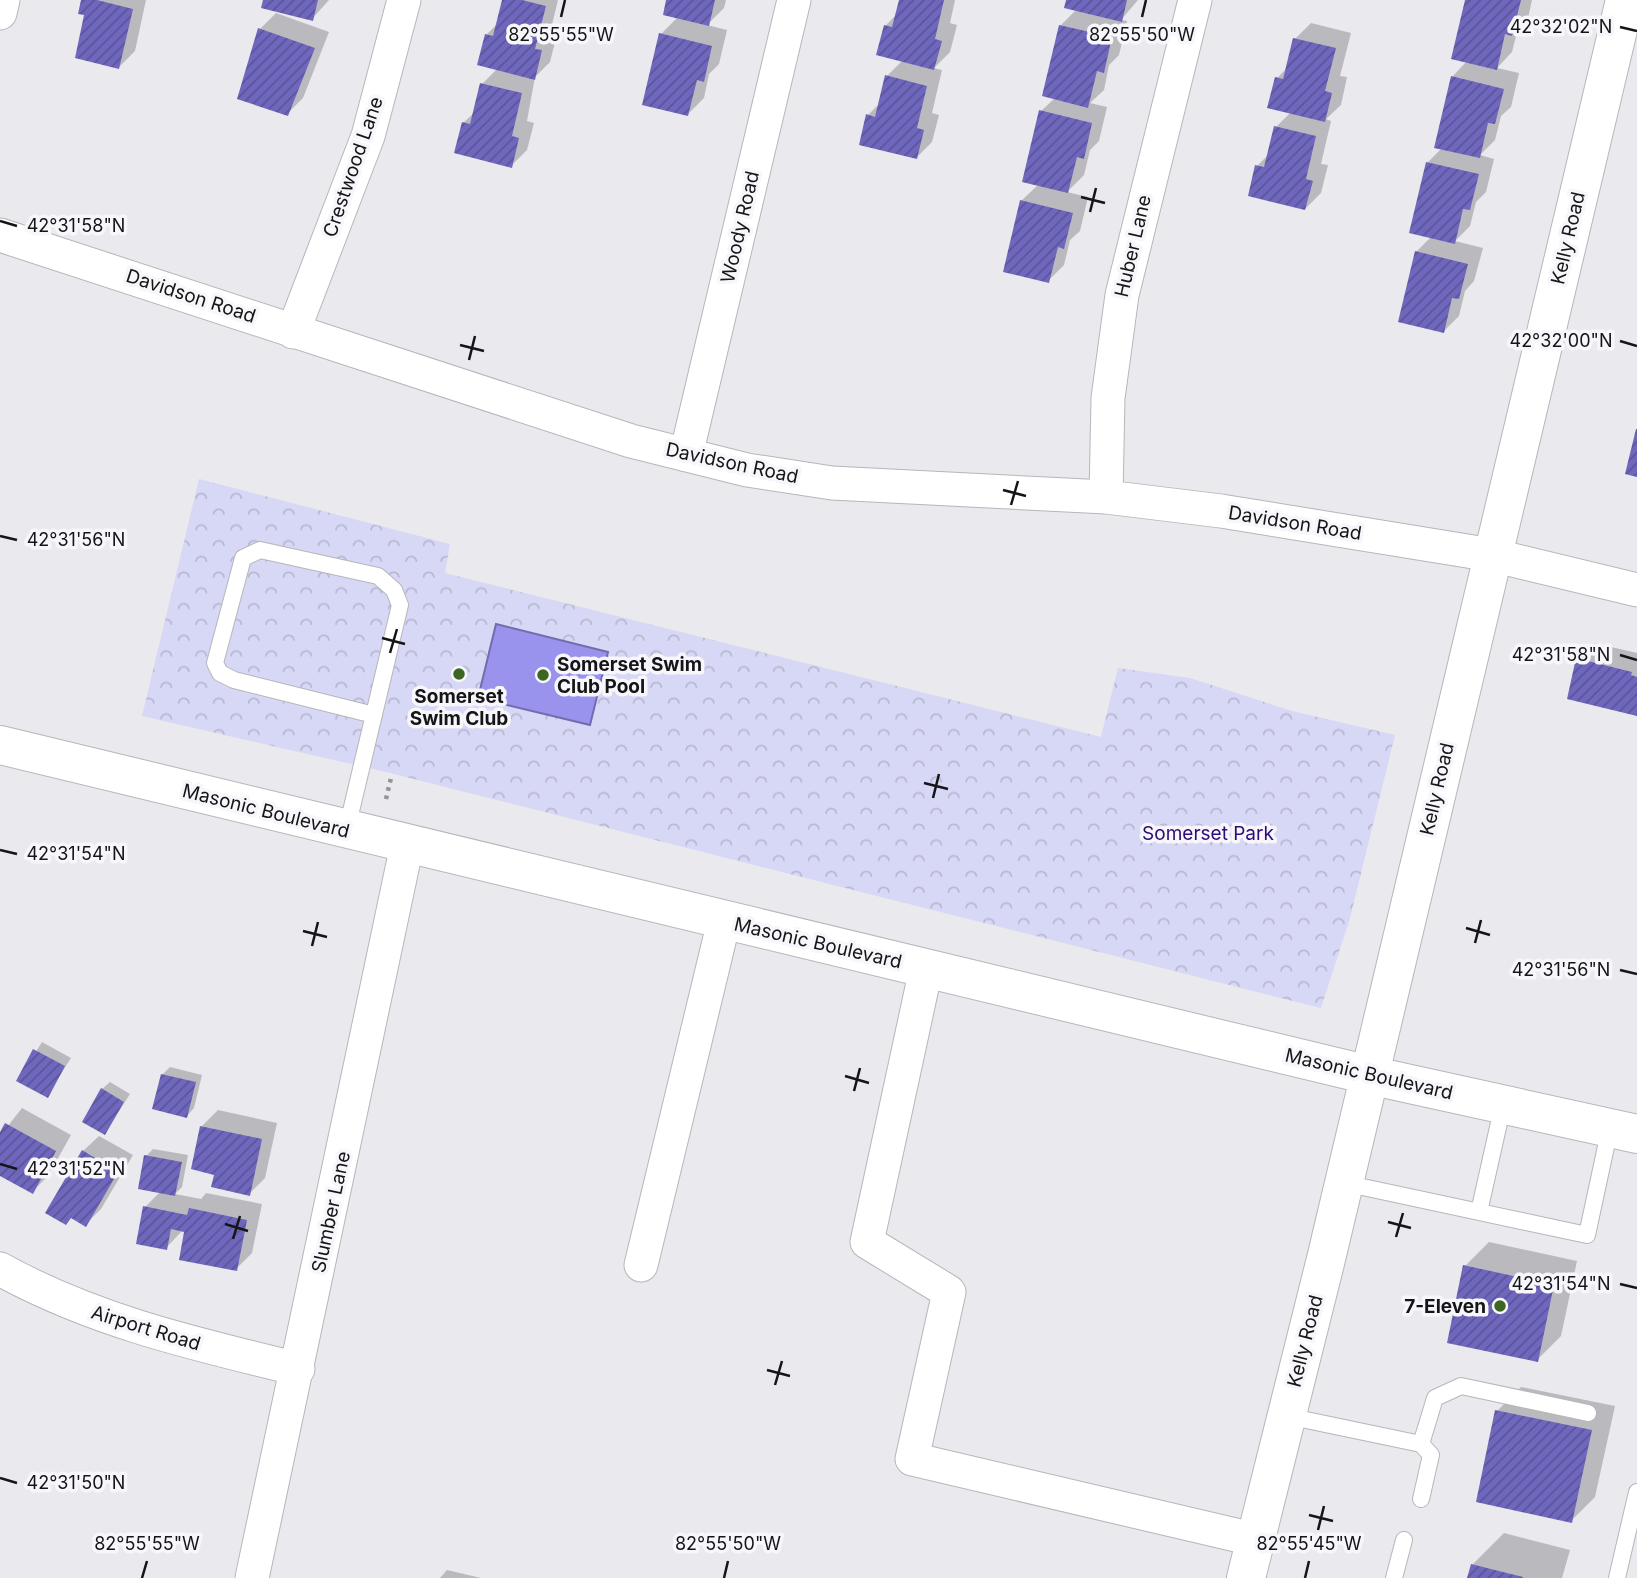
<svg xmlns="http://www.w3.org/2000/svg" width="1637" height="1578" viewBox="0 0 1637 1578" font-family="Inter,sans-serif">
	<style>
		.park { fill: url(#park-crowns) }
		.water { fill: #9993ed; stroke: #716dad; stroke-width: 2 }
		.shadow { fill: #0003 }
		.building { fill: url(#building-hatch) }
		.lines { fill: none; stroke-linecap: round; stroke-linejoin: round }
		.lane-casing { stroke: #b6b6bb; stroke-width: 18 }
		.street-casing { stroke: #b6b6bb; stroke-width: 35 }
		.secondary-casing { stroke: #b6b6bb; stroke-width: 40 }
		.path { stroke: #939397; stroke-width: 4.5; stroke-dasharray: 3.5 5; stroke-linecap: butt }
		.lane { stroke: #fff; stroke-width: 16 }
		.street { stroke: #fff; stroke-width: 33 }
		.secondary { stroke: #fff; stroke-width: 38 }
		.ticks { fill: none; stroke: #151517; stroke-width: 2.5 }
		.poi-dot { fill: #3d6623; stroke: #f6f6fb; stroke-width: 2.5 }
		.labels { text-anchor: middle; dominant-baseline: central; stroke-width: 7; stroke-linejoin: round; paint-order: stroke }
		.street-label { font-size: 19px; fill: #151517; stroke: #f6f6fb }
		.poi-label { font-size: 19px; font-weight: bold; fill: #151517; stroke: #f6f6fb; text-anchor: start }
		.park-label { font-size: 19px; fill: #2d0c77; stroke: #f6f6fb }
		.ticks-label { font-size: 18px; text-anchor: middle; fill: #151517; stroke: #f6f6fb; stroke-width: 7; stroke-linejoin: round; paint-order: stroke }
	</style>
	<defs>
		<pattern id="park-crowns" width="20" height="18" patternUnits="userSpaceOnUse" patternTransform="scale(1.75)"><rect width="20" height="18" fill="#d7d7f6"/><path d="M2 6a3 3 0 1 1 6 0M12 15a3 3 0 1 1 6 0" fill="none" stroke="#b8b8d2"/></pattern>
		<pattern id="building-hatch" width="6" height="6" patternUnits="userSpaceOnUse" patternTransform="scale(1.75)"><rect width="6" height="6" fill="#6f67bd"/><path d="M-1 1l2-2M0 6l6-6M5 7l2-2" fill="none" stroke="#5a5499"/></pattern>
	</defs>
	<rect width="100%" height="100%" fill="#e9e9ee"/>
	<path class="park" d="M199 479 450 544 445 573 1101 737 1118 668 1190 678 1292 711 1395 735 1350 918 1321 1008 386 772 142 716Z"/>
	<path class="water" d="M496 624 608 652 590 725 478 698Z"/>
	<path class="shadow" d="M83 0H146L135 51 119 67 87 14Z
		M265 0H329L312 19Z
		M504 0H558L550 33 557 34 550 62 535 77 527 121 534 123 527 150 511 166 463 123 475 112 482 84 497 69 486 35 498 23Z
		M668 0H726L724 8 707 25 727 30 719 64 709 74 704 98 688 114 661 34 678 17Z
		M901 0H955L950 23 957 25 950 52 934 68 942 70 932 113 939 115 932 142 916 158 868 115 880 103 887 76 903 60 886 25 897 14Z
		M1068 0H1138L1121 20 1127 21 1119 55 1109 65 1104 90 1090 103 1107 107 1099 141 1090 150 1084 175 1067 192 1088 197 1080 231 1070 240 1064 265 1048 281 1021 201 1039 184 1041 111 1055 98 1061 25 1077 9Z
		M1467 0H1532L1528 18 1518 28 1512 52 1497 68 1519 73 1511 107 1501 116 1495 140 1480 155 1494 159 1486 192 1476 202 1470 226 1455 241 1483 248 1474 281 1465 291 1459 316 1443 332 1416 252 1431 237 1427 163 1442 148 1452 77 1467 61Z
		M276 13 329 32 303 98 287 114 260 29Z
		M1311 23 1351 33 1340 76 1347 77 1341 105 1326 119 1331 121 1321 164 1328 165 1321 193 1305 209 1257 166 1269 154 1276 127 1291 112 1277 78 1288 67 1295 39Z
		M1594 643 1637 653V714L1578 659Z
		M42 1042 71 1058 47 1096 18 1080Z
		M170 1067 202 1075 194 1108 187 1116 162 1075Z
		M110 1082 130 1094 105 1133 102 1089Z
		M22 1108 71 1135 48 1176 32 1192 0 1174V1136Z
		M218 1110 277 1123 265 1178 249 1194 216 1173 202 1126Z
		M99 1136 133 1155 101 1209 85 1225 83 1151Z
		M153 1149 188 1155 182 1187 175 1194 201 1199 206 1193 262 1204 252 1253 236 1269 186 1230H183L166 1248 145 1207 160 1192 146 1156Z
		M1489 1242 1577 1261 1561 1336 1537 1360 1465 1266Z
		M1521 1387 1615 1406 1595 1497 1571 1521 1497 1411Z
		M1504 1533 1570 1550 1562 1578H1469L1472 1565Z
		M447 1570 481 1578H440Z"/>
	<path class="building" d="M81 0H97L133 9 119 69 75 58 84 15 78 14Z
		M263 0H318L313 21 261 8Z
		M502 0H522L546 6 535 49 542 50 535 80 477 65 485 34 493 36Z
		M666 0H715L709 26 663 15Z
		M899 0H944L935 39 942 41 934 70 876 55 884 25 892 27Z
		M1066 0H1127L1122 22 1064 8Z
		M1465 0H1521L1512 36 1505 34 1497 70 1451 59Z
		M1059 25 1112 37 1104 73 1097 71 1088 108 1042 96Z
		M258 28 315 48 288 116 237 99Z
		M659 33 712 46 704 82 697 80 688 116 642 105Z
		M1293 38 1336 48 1325 91 1332 93 1325 122 1267 108 1275 77 1283 79Z
		M885 75 927 86 917 128 924 130 917 159 859 145 866 114 875 117Z
		M1451 76 1504 89 1495 124 1488 123 1480 158 1434 148Z
		M480 83 522 93 512 136 519 138 512 168 454 153 462 122 470 124Z
		M1039 110 1092 123 1084 159 1077 157 1068 193 1022 182Z
		M1274 126 1316 136 1306 179 1313 181 1305 210 1248 196 1255 165 1264 167Z
		M1426 162 1479 174 1470 210 1463 209 1455 244 1409 233Z
		M1020 200 1073 213 1064 249 1058 247 1049 283 1003 272Z
		M1415 251 1468 264 1459 299 1452 298 1444 333 1398 322Z
		M1636 429H1637V477L1625 474Z
		M1576 658 1632 672 1631 675 1637 677V716L1567 699Z
		M33 1049 65 1066 48 1098 16 1081Z
		M161 1074 196 1082 187 1118 152 1109Z
		M101 1088 124 1102 105 1135 82 1122Z
		M5 1123 56 1151 33 1194 0 1176V1132Z
		M200 1126 262 1139 250 1196 211 1187 214 1175 191 1169Z
		M82 1150 118 1172 86 1227 71 1218 66 1225 45 1213Z
		M144 1155 182 1162 175 1196 138 1189Z
		M143 1206 187 1215 189 1208 247 1220 237 1271 179 1260 184 1232 171 1229 167 1250 136 1244Z
		M1463 1265 1554 1285 1538 1362 1447 1343Z
		M1495 1410 1592 1430 1572 1523 1476 1502Z
		M1471 1564 1523 1577V1578H1467Z"/>
	<g class="lines">
		<g class="lane-casing">
			<path id="lane" d="M347 828C365 754 382 679 400 605L394 590 378 576 260 550 243 558 215 663 220 673 234 680 374 715
				M1344 1183 1587 1235 1610 1128
				M1479 1212 1503 1105
				M1287 1416 1421 1444 1431 1455 1421 1499
				M1421 1444 1435 1398 1461 1386 1588 1413
				M1394 1578 1404 1540
				M1617 1578 1637 1492"/>
		</g>
		<g class="street-casing">
			<path id="street" d="M0 13 3 0
				M0 235 631 441 747 470 832 483 1106 497 1221 511 1492 555 1637 590
				M293 332 368 136 404 0
				M686 455 794 0
				M1106 497 1108 398 1122 295 1195 0
				M926 969 867 1242 949 1292 912 1459 1257 1540
				M641 1265 724 921
				M0 1269C94 1321 195 1344 298 1369
				M252 1578 407 845"/>
		</g>
		<g class="secondary-casing">
			<path id="secondary" d="M0 745 1369 1075 1637 1134
				M1246 1578 1326 1259 1625 0"/>
		</g>
		<path class="path" d="M386 799 391 778"/>
		<use href="#lane" class="lane"/>
		<use href="#street" class="street"/>
		<use href="#secondary" class="secondary"/>
	</g>
	<path class="ticks" d="M561 17 565 0M1142 17 1146 0M1620 27 1637 31M1081 197 1105 203M1090 212 1096 188M0 221 17 226M1620 341 1637 346M460 345 484 351M469 360 475 336M1003 490 1026 496M1011 505 1018 481M0 536 17 540M382 638 405 644M390 653 397 629M1620 655 1637 660M924 783 948 789M933 798 939 774M0 850 17 854M1466 928 1490 935M303 931 327 937M1475 943 1481 920M312 946 318 922M1620 970 1637 974M845 1076 869 1083M854 1091 860 1068M0 1164 17 1169M1388 1222 1411 1228M225 1224 248 1231M1396 1237 1403 1213M233 1239 240 1216M1620 1284 1637 1288M767 1370 790 1376M775 1385 782 1361M0 1478 17 1483M1309 1515 1333 1521M1318 1530 1324 1506M142 1578 147 1561M724 1578 728 1561M1305 1578 1309 1561"/>
	<g class="poi-dot">
		<circle cx="459" cy="674" r="7"/>
		<circle cx="543" cy="675" r="7"/>
		<circle cx="1500" cy="1306" r="7"/>
	</g>
	<g class="labels">
		<g class="street-label">
			<text transform="translate(353 167) rotate(-71)">Crestwood Lane</text>
			<text transform="translate(740 227) rotate(-77)">Woody Road</text>
			<text transform="translate(1568 238) rotate(-77)">Kelly Road</text>
			<text transform="translate(1133 246) rotate(-77)">Huber Lane</text>
			<text transform="translate(191 296) rotate(18)">Davidson Road</text>
			<text transform="translate(732 463) rotate(12)">Davidson Road</text>
			<text transform="translate(1295 523) rotate(9)">Davidson Road</text>
			<text transform="translate(1437 789) rotate(-77)">Kelly Road</text>
			<text transform="translate(266 811) rotate(14)">Masonic Boulevard</text>
			<text transform="translate(818 943) rotate(13)">Masonic Boulevard</text>
			<text transform="translate(1369 1074) rotate(13)">Masonic Boulevard</text>
			<text transform="translate(331 1212) rotate(-78)">Slumber Lane</text>
			<text transform="translate(146 1328) rotate(17)">Airport Road</text>
			<text transform="translate(1305 1341) rotate(-76)">Kelly Road</text>
		</g>
		<g class="poi-label">
			<text x="557" y="664">Somerset Swim<tspan x="557" dy="22">Club Pool</tspan></text>
			<text x="459" y="696" text-anchor="middle">Somerset<tspan x="459" dy="22">Swim Club</tspan></text>
			<text x="1486" y="1306" text-anchor="end">7-Eleven</text>
		</g>
		<g class="park-label">
			<text x="1208" y="833">Somerset Park</text>
		</g>
	</g>
	<g class="ticks-label">
		<text x="1561" y="33">42°32'02"N</text>
		<text x="561" y="41">82°55'55"W</text>
		<text x="1142" y="41">82°55'50"W</text>
		<text x="76" y="232">42°31'58"N</text>
		<text x="1561" y="347">42°32'00"N</text>
		<text x="76" y="546">42°31'56"N</text>
		<text x="1561" y="661">42°31'58"N</text>
		<text x="76" y="860">42°31'54"N</text>
		<text x="1561" y="976">42°31'56"N</text>
		<text x="76" y="1175">42°31'52"N</text>
		<text x="1561" y="1290">42°31'54"N</text>
		<text x="76" y="1489">42°31'50"N</text>
		<text x="147" y="1550">82°55'55"W</text>
		<text x="728" y="1550">82°55'50"W</text>
		<text x="1309" y="1550">82°55'45"W</text>
	</g>
</svg>
